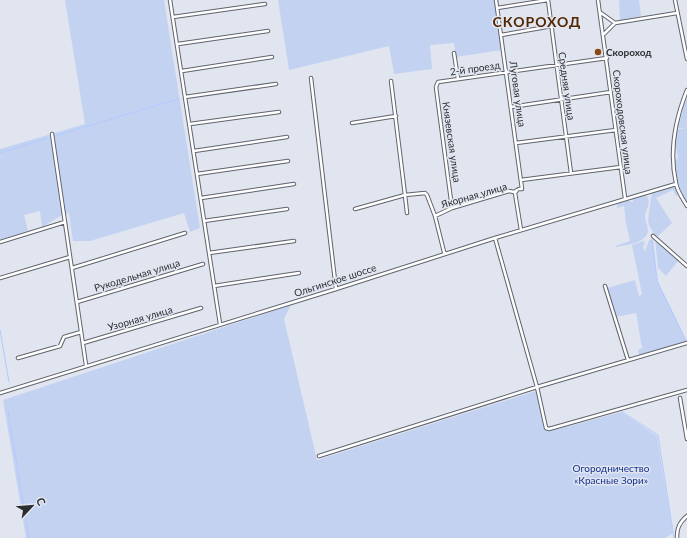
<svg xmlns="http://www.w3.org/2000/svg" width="687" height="538" viewBox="0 0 687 538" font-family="Lato,sans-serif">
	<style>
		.green { fill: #c4d2f2 }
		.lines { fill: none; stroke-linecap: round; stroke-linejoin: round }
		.stream { stroke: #b2cafe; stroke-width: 1 }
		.street-casing { stroke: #60636c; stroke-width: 4.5 }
		.street { stroke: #fff; stroke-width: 2.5 }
		.poi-dot { fill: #894911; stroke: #e0e5ef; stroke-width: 1.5 }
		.labels { text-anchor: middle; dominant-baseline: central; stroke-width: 3; stroke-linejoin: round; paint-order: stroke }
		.poi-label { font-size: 10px; font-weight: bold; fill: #2b2d31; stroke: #e0e5ef; text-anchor: start }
		.street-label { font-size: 10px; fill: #2b2d31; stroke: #e0e5ef }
		.park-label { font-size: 10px; fill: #15318f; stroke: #e0e5ef }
		.district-label { font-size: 14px; font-weight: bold; letter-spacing: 1px; fill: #512600; stroke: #e0e5ef }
	</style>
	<rect width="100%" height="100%" fill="#e0e5ef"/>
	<path class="green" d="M65 0H164L200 228 190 232 184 213 90 241H73L69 213 62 215 42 227 40 211 24 215 28 231 0 240V149L85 124Z
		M278 0H496L502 50 456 57 454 43 430 45 432 69 394 74 389 46 289 70Z
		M619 0H639L641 16 620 20Z
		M566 68 568 83 562 84 560 69Z
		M687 96V128H678Z
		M687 128V202C678 188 677 178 675 161L678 158C677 147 672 142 677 129Z
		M674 186 676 187 680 194 676 196 673 190 656 198 672 223 657 237 654 234 649 225 648 220 652 192Z
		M645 195 647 196C652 204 645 209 645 217 645 221 648 226 648 230 648 243 626 245 616 247L615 246 630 241 626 223 624 206 617 208V203L625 200 633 202V198Z
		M653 239 658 282 687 341 639 355 638 350 642 348 636 313 615 317 607 288 635 280 639 296 642 294 632 245 643 241 645 243 643 247 645 252 649 240Z
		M655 239 679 260 666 276 658 268Z
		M291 305 284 319 317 460 536 391 538 393 543 427 546 431H551L621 412 657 436 673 533 665 538H26L3 400Z"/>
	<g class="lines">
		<path class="stream" d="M55 136 178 99
			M0 153 48 138
			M652 240 657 281 686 341
			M0 330 9 382
			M8 411 29 538
			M622 412 658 435 674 538"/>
		<g class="street-casing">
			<path id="street" d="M170 0 220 324
				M496 0 522 189H519
				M548 0 571 173
				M598 0 625 198
				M675 0 687 59
				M497 8 548 0
				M601 13 615 23
				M173 17 265 4
				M604 34 615 23 677 13
				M501 35 552 26
				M178 44 268 31
				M454 53 458 79
				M182 71 272 57
				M311 78 336 289
				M391 81 405 195 425 193 427 195 435 216 444 252 445 253
				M687 90C675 120 669 152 676 183 677 191 683 199 687 206
				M185 97 276 84
				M511 107 611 92
				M352 123 396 116
				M190 124 279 112
				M52 134 86 365
				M516 143 616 130
				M194 151 287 137
				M197 174 288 161
				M521 180 621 167
				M517 190 515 193 521 230
				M201 198 294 184
				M452 208 437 95 436 87 438 82 607 58
				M355 209 405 195 407 213
				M435 216 452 208 509 191 514 192 517 190
				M204 221 287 209
				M653 236 687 266
				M495 238 537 387 546 428 549 429 687 390
				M0 242 65 222
				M209 253 294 241
				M72 268 185 233
				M0 278 70 257
				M214 286 299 273
				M605 286 628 360
				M77 302 203 264
				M83 343 201 308
				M18 358 60 346 64 337 81 332
				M0 393 336 289 495 238 676 184
				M680 398 687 439
				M319 456 537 387 687 343
				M677 538C677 528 679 523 687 516"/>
		</g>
		<use href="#street" class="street"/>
	</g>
	<circle class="poi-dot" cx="598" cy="52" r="4"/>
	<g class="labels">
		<g class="poi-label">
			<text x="606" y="52">Скороход</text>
		</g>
		<g class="street-label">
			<text transform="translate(475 68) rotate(-8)">2-й проезд</text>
			<text transform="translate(567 86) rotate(82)">Средняя улица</text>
			<text transform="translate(518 94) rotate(82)">Луговая улица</text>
			<text transform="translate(623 122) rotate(83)">Скороходовская улица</text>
			<text transform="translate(452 142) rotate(82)">Князевская улица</text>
			<text transform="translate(474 195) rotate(-16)">Якорная улица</text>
			<text transform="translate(137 275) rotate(-17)">Рукодельная улица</text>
			<text transform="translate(335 280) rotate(-18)">Ольгинское шоссе</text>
			<text transform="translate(140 318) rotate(-16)">Узорная улица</text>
		</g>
		<g class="park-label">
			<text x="611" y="468">Огородничество<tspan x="611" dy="12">«Красные Зори»</tspan></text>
		</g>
		<g class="district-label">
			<text x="537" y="21">СКОРОХОД</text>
		</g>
	</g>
	<g transform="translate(32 506) rotate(64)" stroke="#e0e5ef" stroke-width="3" paint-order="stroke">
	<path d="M0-3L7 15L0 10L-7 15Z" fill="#2b2d31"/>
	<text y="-6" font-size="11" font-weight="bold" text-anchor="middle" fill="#2b2d31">С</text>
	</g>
</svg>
